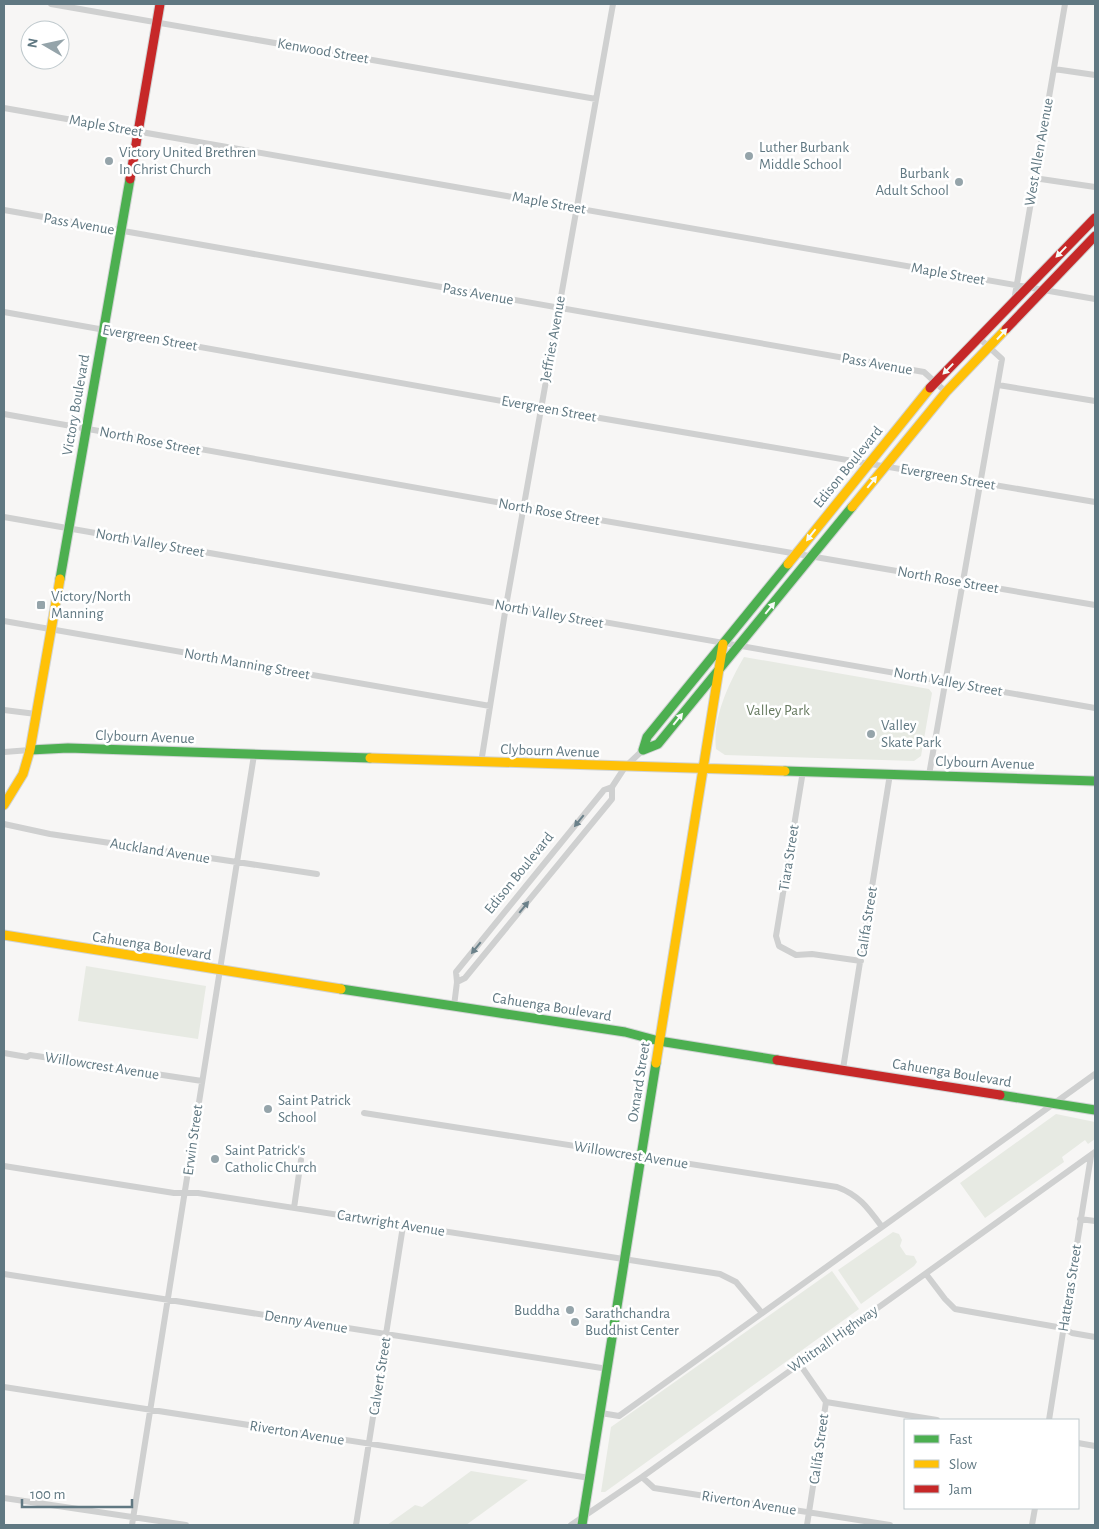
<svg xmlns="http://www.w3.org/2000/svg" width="1099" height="1529" viewBox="0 0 1099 1529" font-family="'Alegreya Sans',sans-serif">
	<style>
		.green { fill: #e7eae3 }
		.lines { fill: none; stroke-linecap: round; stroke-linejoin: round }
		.fast-casing { stroke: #d0d3d4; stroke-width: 11 }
		.slow-casing { stroke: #d0d3d4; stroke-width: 11 }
		.jam-casing { stroke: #d0d3d4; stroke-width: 11 }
		.street { stroke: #cfd0d0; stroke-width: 6 }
		.fast { stroke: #4caf50; stroke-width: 9 }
		.slow { stroke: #ffc107; stroke-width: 9 }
		.jam { stroke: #c62828; stroke-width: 9 }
		.oneway { fill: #f6fbf6 }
		.oneway2 { fill: #6b818a }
		.poi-dot { fill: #95a4aa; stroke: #fff; stroke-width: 2 }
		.labels { text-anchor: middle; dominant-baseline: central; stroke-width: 5; stroke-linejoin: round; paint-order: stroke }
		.street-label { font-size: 15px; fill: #607882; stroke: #fff }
		.poi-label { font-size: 15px; fill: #607882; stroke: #fff; text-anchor: start }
		.park-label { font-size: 15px; fill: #677a60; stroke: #fff }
	</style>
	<rect width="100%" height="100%" fill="#f7f6f5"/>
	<path class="green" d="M744 657 929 689 932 693 921 756 914 761 725 755 716 749C712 718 729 683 744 657Z
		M86 966 206 986 198 1039 78 1021Z
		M1056 1114 1095 1122V1139L1088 1144 1085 1140 1062 1157 1064 1162 985 1218 960 1183Z
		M893 1232 899 1234 902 1240 900 1246 906 1255 914 1256 917 1262 914 1266 861 1304 838 1270Z
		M832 1271 859 1309 605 1492H601L611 1427Z
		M471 1471 528 1480 466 1525H387L415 1505 422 1507Z"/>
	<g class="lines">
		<g class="fast-casing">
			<path id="fast" d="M60 579 130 179
				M30 750 68 748 370 758
				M643 750 647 737 788 564
				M643 750 658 744 852 507
				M785 771 1095 781
				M341 989 625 1032 659 1041 777 1060
				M1000 1095 1095 1110
				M582 1525 656 1063"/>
		</g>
		<g class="slow-casing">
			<path id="slow" d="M852 507 946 392 1006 329
				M788 564 930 388
				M370 758 785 771
				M4 805 23 774 30 750 60 579
				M4 935 341 989
				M656 1063 723 644"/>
		</g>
		<g class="jam-casing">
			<path id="jam" d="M130 179 160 4
				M1006 329 1095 236
				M930 388 1095 218
				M777 1060 1000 1095"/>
		</g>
		<path class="street" d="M51 4 596 99
			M1054 69 1095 75
			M4 108 1095 299
			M1034 178 1095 187
			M4 210 924 372 946 392
			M1014 301 1065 4
			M4 312 541 408 1095 502
			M998 385 1095 401
			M4 414 524 507 1095 605
			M4 517 1095 708
			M4 621 490 706
			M4 710 36 714
			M4 752 30 750
			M481 763 506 606 613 4
			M803 771 776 936 779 946 796 955 812 954 861 961
			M929 775 1002 359 979 338
			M4 824 50 834 317 874
			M457 982 465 978 612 799V787
			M454 1006 457 982 456 972 604 790 612 787 625 767 643 750
			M4 1053 27 1057 30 1055 202 1081
			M843 1069 890 774
			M364 1113 837 1187C859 1195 868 1208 882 1227
			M4 1166 174 1193H198L720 1274 736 1282 762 1313
			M294 1208 301 1160
			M1080 1219 1095 1221
			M4 1274 608 1369
			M926 1274 945 1299 955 1309 1063 1328 1072 1333 1095 1337
			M799 1363 826 1402 937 1420
			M4 1387 590 1478
			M601 1413 619 1416 1095 1074
			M1049 1420 1091 1156
			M1078 1443 1095 1446
			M642 1477 654 1488 890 1525
			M4 1498 186 1525
			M132 1525 254 755
			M356 1525 403 1226
			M571 1525 642 1477 1095 1152
			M807 1525 826 1402
			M1032 1525 1035 1508"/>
		<use href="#fast" class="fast"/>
		<use href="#slow" class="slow"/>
		<use href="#jam" class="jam"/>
	</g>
	<defs><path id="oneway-solid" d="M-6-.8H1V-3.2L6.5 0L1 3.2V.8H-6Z" transform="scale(1.25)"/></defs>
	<g class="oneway">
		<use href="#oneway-solid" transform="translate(1061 252) rotate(134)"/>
		<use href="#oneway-solid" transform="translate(1002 334) rotate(-47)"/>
		<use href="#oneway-solid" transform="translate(948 369) rotate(134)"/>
		<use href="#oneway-solid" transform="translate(872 482) rotate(-51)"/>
		<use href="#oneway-solid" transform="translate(811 535) rotate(128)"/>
		<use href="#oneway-solid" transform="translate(770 608) rotate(-51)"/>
		<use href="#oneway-solid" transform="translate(678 719) rotate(-51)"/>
	</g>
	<g class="oneway2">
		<use href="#oneway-solid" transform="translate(579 821) rotate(129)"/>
		<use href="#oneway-solid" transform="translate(524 907) rotate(-51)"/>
		<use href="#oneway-solid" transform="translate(476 948) rotate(129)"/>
	</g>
	<g class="poi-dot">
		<circle cx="749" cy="156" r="5"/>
		<circle cx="109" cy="161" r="5"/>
		<circle cx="959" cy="182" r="5"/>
		<rect x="36" y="600" width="10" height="10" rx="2.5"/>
		<circle cx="871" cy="734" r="5"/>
		<circle cx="268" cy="1109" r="5"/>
		<circle cx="215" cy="1159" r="5"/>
		<circle cx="570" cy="1310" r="5"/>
		<circle cx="575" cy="1322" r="5"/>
	</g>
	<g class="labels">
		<g class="street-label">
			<text transform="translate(323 51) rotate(10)">Kenwood Street</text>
			<text transform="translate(106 126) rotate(10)">Maple Street</text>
			<text transform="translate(1039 152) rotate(-80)">West Allen Avenue</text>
			<text transform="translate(549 203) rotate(10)">Maple Street</text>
			<text transform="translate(79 224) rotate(10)">Pass Avenue</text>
			<text transform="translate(948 274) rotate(10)">Maple Street</text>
			<text transform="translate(478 294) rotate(10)">Pass Avenue</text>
			<text transform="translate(150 338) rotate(10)">Evergreen Street</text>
			<text transform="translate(553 339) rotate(-80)">Jeffries Avenue</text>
			<text transform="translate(877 364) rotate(10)">Pass Avenue</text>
			<text transform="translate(76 405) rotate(-80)">Victory Boulevard</text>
			<text transform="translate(549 409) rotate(10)">Evergreen Street</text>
			<text transform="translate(150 441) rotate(11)">North Rose Street</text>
			<text transform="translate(848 467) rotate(-51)">Edison Boulevard</text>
			<text transform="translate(948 477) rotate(10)">Evergreen Street</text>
			<text transform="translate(549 512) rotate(10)">North Rose Street</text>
			<text transform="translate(150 543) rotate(10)">North Valley Street</text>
			<text transform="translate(948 580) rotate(10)">North Rose Street</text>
			<text transform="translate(549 614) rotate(10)">North Valley Street</text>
			<text transform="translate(247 664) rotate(10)">North Manning Street</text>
			<text transform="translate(948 682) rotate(10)">North Valley Street</text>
			<text transform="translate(145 737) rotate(2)">Clybourn Avenue</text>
			<text transform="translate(550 751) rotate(2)">Clybourn Avenue</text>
			<text transform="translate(985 763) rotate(2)">Clybourn Avenue</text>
			<text transform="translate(160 851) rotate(9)">Auckland Avenue</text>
			<text transform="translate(789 858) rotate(-81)">Tiara Street</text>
			<text transform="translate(519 873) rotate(-51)">Edison Boulevard</text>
			<text transform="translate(867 922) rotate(-81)">Califa Street</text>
			<text transform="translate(152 946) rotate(9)">Cahuenga Boulevard</text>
			<text transform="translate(552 1007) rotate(9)">Cahuenga Boulevard</text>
			<text transform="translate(102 1066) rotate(9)">Willowcrest Avenue</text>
			<text transform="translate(952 1073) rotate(9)">Cahuenga Boulevard</text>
			<text transform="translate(639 1082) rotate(-81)">Oxnard Street</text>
			<text transform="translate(193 1140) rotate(-82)">Erwin Street</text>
			<text transform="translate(631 1155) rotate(9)">Willowcrest Avenue</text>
			<text transform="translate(391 1223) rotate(9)">Cartwright Avenue</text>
			<text transform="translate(1070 1288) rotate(-81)">Hatteras Street</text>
			<text transform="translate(306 1322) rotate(9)">Denny Avenue</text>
			<text transform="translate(833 1339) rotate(-35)">Whitnall Highway</text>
			<text transform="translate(380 1376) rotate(-81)">Calvert Street</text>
			<text transform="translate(297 1433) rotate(9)">Riverton Avenue</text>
			<text transform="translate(819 1449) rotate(-82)">Califa Street</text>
			<text transform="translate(749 1503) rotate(9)">Riverton Avenue</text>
		</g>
		<g class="poi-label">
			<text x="759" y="147">Luther Burbank<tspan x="759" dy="17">Middle School</tspan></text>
			<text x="119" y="152">Victory United Brethren<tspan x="119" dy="17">In Christ Church</tspan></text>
			<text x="949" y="173" text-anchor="end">Burbank<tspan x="949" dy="17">Adult School</tspan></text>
			<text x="51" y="596">Victory/North<tspan x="51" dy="17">Manning</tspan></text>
			<text x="881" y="725">Valley<tspan x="881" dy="17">Skate Park</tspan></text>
			<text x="278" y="1100">Saint Patrick<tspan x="278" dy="17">School</tspan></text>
			<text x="225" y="1150">Saint Patrick's<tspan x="225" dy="17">Catholic Church</tspan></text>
			<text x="560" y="1310" text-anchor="end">Buddha</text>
			<text x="585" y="1313">Sarathchandra<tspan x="585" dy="17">Buddhist Center</tspan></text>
		</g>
		<g class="park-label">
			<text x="778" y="710">Valley Park</text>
		</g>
	</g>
	<rect width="1099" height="1529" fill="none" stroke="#607882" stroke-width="10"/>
	<rect x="904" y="1419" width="175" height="90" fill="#ffffff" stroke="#bfc9cd"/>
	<rect x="914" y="1435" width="25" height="8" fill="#4caf50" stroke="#bfc9cd"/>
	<text x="949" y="1444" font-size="15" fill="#607882">Fast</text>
	<rect x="914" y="1460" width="25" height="8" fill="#ffc107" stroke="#bfc9cd"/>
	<text x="949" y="1469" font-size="15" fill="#607882">Slow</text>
	<rect x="914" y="1485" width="25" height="8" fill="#c62828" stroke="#bfc9cd"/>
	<text x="949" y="1494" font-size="15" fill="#607882">Jam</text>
	<g transform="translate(45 45) rotate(279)"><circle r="24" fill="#ffffff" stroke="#bfc9cd"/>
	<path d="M0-4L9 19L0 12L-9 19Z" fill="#95a4aa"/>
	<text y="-8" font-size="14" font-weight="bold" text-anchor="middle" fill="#607882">N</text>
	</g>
	<path d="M22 1499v8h110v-8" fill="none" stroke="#607882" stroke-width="2.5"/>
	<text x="30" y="1499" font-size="15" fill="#607882" stroke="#ffffff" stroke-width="4" paint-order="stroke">100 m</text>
</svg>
